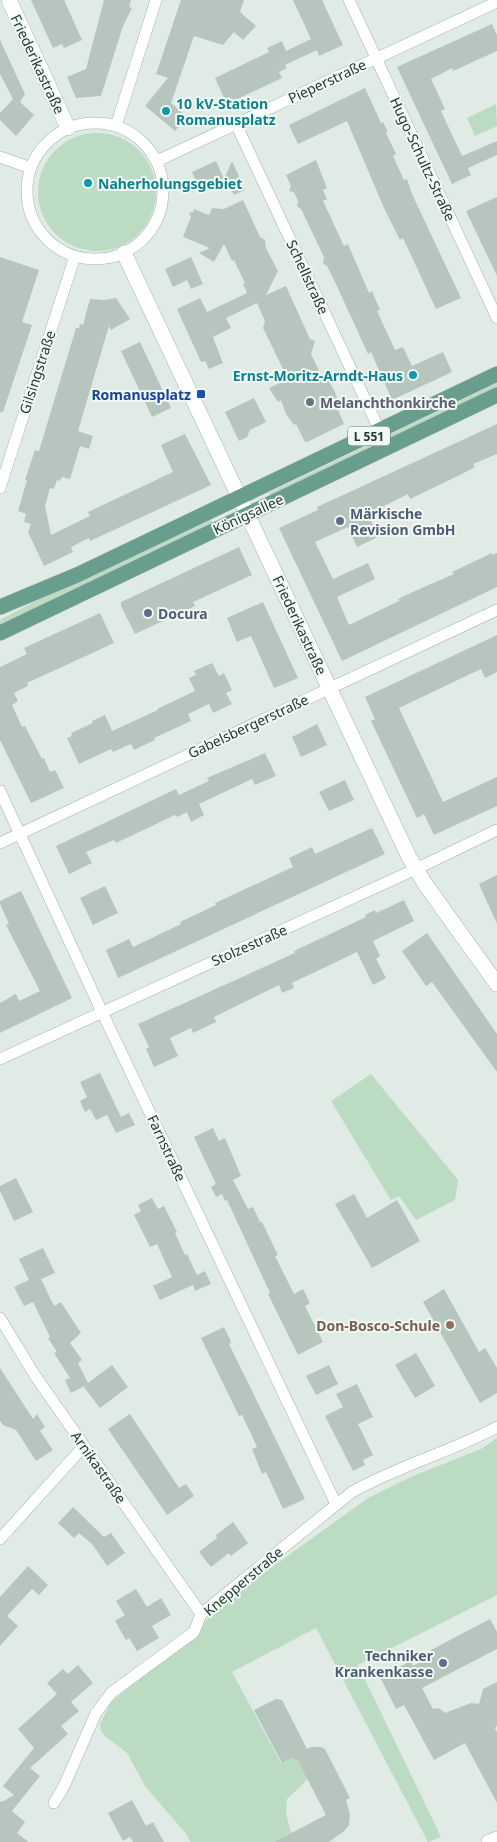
<svg xmlns="http://www.w3.org/2000/svg" width="497" height="1842" viewBox="0 0 497 1842" font-family="'Noto Sans',sans-serif">
	<style>
		.green { fill: #bbdbc2 }
		.building { fill: #b7c5bf }
		.lines { fill: none; stroke-linecap: round; stroke-linejoin: round }
		.street-casing { stroke: #a4b2ad; stroke-width: 12 }
		.secondary-casing { stroke: #a1b6ad; stroke-width: 16 }
		.primary-casing { stroke: #c1c8c6; stroke-width: 16 }
		.street { stroke: #fff; stroke-width: 11 }
		.secondary { stroke: #fff; stroke-width: 15 }
		.primary { stroke: #699d8d; stroke-width: 15 }
		.culture-dot { fill: #0f9aa8; stroke: #f1f8f4; stroke-width: 2 }
		.transit-dot { fill: #1a4fb4; stroke: #f1f8f4; stroke-width: 2 }
		.worship-dot { fill: #6b7280; stroke: #f1f8f4; stroke-width: 2 }
		.service-dot { fill: #5c6f8a; stroke: #f1f8f4; stroke-width: 2 }
		.education-dot { fill: #8d6e63; stroke: #f1f8f4; stroke-width: 2 }
		.labels { text-anchor: middle; dominant-baseline: central; stroke-width: 4; stroke-linejoin: round; paint-order: stroke }
		.shield { fill: #f1f8f4; stroke: #61736d; stroke-width: 1 }
		.shield-label { font-size: 12px; font-weight: bold; fill: #233a33 }
		.street-label { font-size: 14px; fill: #233a33; stroke: #f1f8f4 }
		.culture-label { font-size: 14px; font-weight: bold; fill: #0d838f; stroke: #f1f8f4; text-anchor: start }
		.transit-label { font-size: 14px; font-weight: bold; fill: #164399; stroke: #f1f8f4; text-anchor: end }
		.worship-label { font-size: 14px; font-weight: bold; fill: #5b616d; stroke: #f1f8f4; text-anchor: start }
		.service-label { font-size: 14px; font-weight: bold; fill: #4e5e75; stroke: #f1f8f4; text-anchor: start }
		.education-label { font-size: 14px; font-weight: bold; fill: #785e54; stroke: #f1f8f4; text-anchor: end }
	</style>
	<rect width="100%" height="100%" fill="#e1ebe6"/>
	<path class="green" d="M496 104 497 126 475 136 467 118Z
		M38 192a59 59 0 1 1 118 0a59 59 0 1 1-118 0Z
		M497 383V387L270 496 269 493Z
		M211 520 213 523 0 625V620L43 597Z
		M371 1074 458 1180 455 1200 416 1220 399 1196 391 1200 331 1101Z
		M497 1438V1595L358 1665 441 1837 428 1842 316 1628 232 1672 281 1763 293 1757 294 1760 297 1759 308 1779 287 1799 286 1813 291 1833 274 1842H190L187 1835 145 1786 127 1753 105 1736 101 1731 100 1724 111 1702 195 1633 221 1604 368 1498 413 1476 481 1449Z"/>
	<path class="building" d="M31 0H64L82 40 64 48 62 44 53 48Z
		M104 0H131L129 7 132 8 123 26 101 96 76 98 67 77 86 69Z
		M181 0H244L240 12 256 26 243 40 234 32 223 45 194 36 171 103 187 117 175 131 145 106 168 78 156 74Z
		M293 0H322L343 45 319 56 317 50 285 65 287 68 279 72 282 78 227 104 215 78 269 52 267 48 282 41 286 51 311 39Z
		M492 24 497 35V51L453 71 452 68 431 79 445 109 441 111 462 156 497 141V155L468 168 471 175 452 184 397 67Z
		M0 40 25 94 20 102 34 115 16 136 0 120V113L13 99 0 74Z
		M365 88 381 123 383 122 388 132 386 133 396 154 393 156 404 180 407 179 412 194 461 298 436 309 403 238 400 240 384 208 347 121 298 144 289 125Z
		M316 160 327 188 323 190 327 199 323 201 344 246 348 244 369 293 372 291 380 310 377 311 395 350 403 347 412 366 443 352 452 372 392 400 371 352 368 354 335 282 327 266 323 264 324 257 301 209 297 206 298 201 294 192 289 191 291 186 286 175Z
		M216 161 224 179 200 190 192 172Z
		M232 161 245 190 234 195 225 177Z
		M497 197V276L466 211Z
		M243 200 260 237 265 240 266 248 278 271 266 295 286 286 310 339 315 341 311 354 321 375 324 379 327 378 335 392 339 404 336 405 344 424 307 442H305L296 424 294 425 286 414 281 400 278 402 269 388 282 382 285 373 263 328 265 321 257 303 226 318 231 328 213 337 223 363 209 369 205 361 201 362 177 309 200 298 207 312 247 293 243 284 245 283 234 260 232 261 224 244 214 262 199 253 210 248 183 237 191 217 189 213 193 212 194 209 209 215 212 208 224 209Z
		M0 257 39 270 22 322 32 325 3 412H0Z
		M191 257 203 284 191 289 187 280 173 287 165 269Z
		M116 298 130 319 111 330 109 326 78 431 93 436 89 449 80 446 70 479 62 477 60 481 57 480 54 489 50 488 45 506 51 535 90 516 88 512 173 472 161 445 185 434 211 485 90 541 89 538 71 547 73 552 44 566 28 532 31 524 24 522 26 514 18 511 27 480H25L35 450 39 451 76 328H79L80 324 83 325 90 299 104 300Z
		M140 342 171 408 152 417 121 351Z
		M254 398 266 422 250 430 247 437 239 441 225 412Z
		M497 424V454L473 464 475 467 460 475 410 499 408 494 368 514 378 537 357 547 348 527 315 542 333 579 368 563 375 579 337 597 349 625 399 601 398 599 415 591 454 574 452 572 492 553V555L497 553V587L342 661 279 528 318 510 317 507Z
		M239 547 252 575 193 602 195 606 135 634 121 606V602Z
		M263 602 298 678 274 688 251 636 237 642 227 618Z
		M100 613 114 643 27 683 28 686 14 693 18 701 12 705 22 727 25 726 42 759 44 758 50 772 55 770 64 788 31 803 0 740V667L27 654 24 648Z
		M497 635V672L485 678 481 669 399 708 443 802 497 777V806L434 835 424 814 417 818 371 721 375 719 365 697Z
		M212 663 219 676 224 673 232 690 226 693 232 704 213 713 209 704 188 714 191 721 154 738 155 740 134 750 131 744 113 752 111 749 79 764 67 738 72 736 71 733 93 723 92 721 105 715 112 731 158 710 157 709 195 691 189 678 196 675 194 671Z
		M317 724 327 745 301 757 292 737Z
		M265 753 276 776 255 785 252 779 199 804 204 815 191 822 187 812 177 817 175 815 116 843 114 840 86 852 92 863 69 874 56 846 176 789 179 795 209 781 207 778Z
		M345 780 354 800 329 811 319 792Z
		M372 828 385 854 118 978 106 950 129 939 133 947 181 924 180 922 216 905 215 903 293 867 289 858 312 847 315 854Z
		M497 875V924L479 884Z
		M105 886 118 913 93 925 80 898Z
		M21 891 72 998 0 1033V1003L16 994 19 1001 40 991 6 925 9 924 0 904V901Z
		M404 900 414 921 373 941 380 956 376 959 386 978 373 985 357 952 292 983 294 988 282 993 279 985 214 1017 216 1022 193 1033 191 1028 170 1038 178 1056 154 1067 146 1049 149 1047 138 1024 295 953 294 951 366 917 365 915 375 910 376 913Z
		M427 933 497 1034V1072L432 982 426 986 402 951Z
		M100 1073 121 1117 129 1113 135 1125 116 1133 107 1115 96 1120 90 1109 85 1112 80 1101 87 1097 80 1082Z
		M213 1128 219 1141 225 1138 241 1176 233 1180 248 1209 253 1207 260 1222H262L278 1255 275 1256 294 1294 303 1289 310 1303 305 1306 323 1342 298 1355 268 1294 270 1293 227 1200 225 1201 222 1194 216 1197 211 1187 216 1184 194 1137Z
		M16 1178 33 1212 14 1221 0 1191V1186Z
		M354 1194 367 1218 397 1200 420 1241 372 1268 335 1204Z
		M152 1198 158 1209 164 1206 177 1232 175 1233 185 1255 187 1254 197 1275 205 1271 211 1284 195 1291 193 1285 160 1300 153 1286 172 1277 157 1244 150 1247 134 1215 141 1211 138 1205Z
		M43 1248 55 1273 41 1279 54 1306 61 1302 81 1333 70 1343 82 1360 78 1363 88 1383 112 1365 128 1387 100 1408 84 1387 86 1385 71 1393 65 1380 70 1378 54 1353 57 1352 48 1338 50 1337 33 1302 24 1306 14 1287 29 1280 19 1259Z
		M444 1289 479 1352 485 1348 497 1368V1393L480 1403 423 1302Z
		M224 1327 231 1342 229 1344 305 1499 283 1509 266 1472 262 1474 252 1449 257 1447 242 1415 239 1416 201 1338Z
		M416 1353 435 1386 415 1398 395 1365Z
		M329 1365 338 1384 316 1395 306 1376Z
		M0 1368 33 1419 37 1414 45 1427 40 1431 53 1450 36 1461 16 1430 3 1425 0 1421Z
		M357 1384 373 1417 358 1424 373 1455 363 1460 365 1465 353 1471 325 1416 343 1407 336 1394Z
		M130 1414 179 1488 186 1484 194 1496 167 1515 108 1429Z
		M73 1507 104 1537 111 1533 125 1553 107 1566 93 1545 79 1533 74 1538 58 1523Z
		M233 1522 248 1543 231 1556 229 1553 211 1567 199 1552 217 1538 216 1535Z
		M28 1566 48 1585 39 1595 32 1589 7 1616 18 1626 0 1646V1597Z
		M136 1589 147 1607 161 1598 171 1615 152 1626 159 1638 137 1651 129 1638 126 1640 115 1621 125 1615 116 1601Z
		M490 1619 497 1632V1649L422 1688 433 1709 439 1708 445 1713 471 1703 479 1704 483 1689 497 1682V1725L495 1729 497 1732V1803L465 1743 434 1760 404 1705 396 1709 380 1677 411 1661 413 1666 433 1655 431 1650Z
		M78 1665 93 1683 71 1702 79 1711 61 1726 68 1734 30 1768 40 1776 12 1811 25 1822 17 1833 29 1842H0V1801L2 1802 14 1795 3 1786 34 1748 18 1729 57 1694 47 1683 63 1669 68 1674Z
		M276 1699 282 1700 307 1749 311 1747H321L325 1749 350 1798 346 1800 350 1815 349 1825 344 1831 329 1842H274L326 1815 297 1759 294 1760 293 1757 282 1763 254 1710Z
		M132 1800 146 1826 153 1822 164 1842H133L130 1837 123 1841 108 1813Z"/>
	<g class="lines">
		<g class="street-casing">
			<path id="street" d="M349 0 497 318
				M27 191a68 68 0 1 1 136 0a68 68 0 1 1-136 0Z
				M236 124 380 431
				M116 126 156 0
				M0 157 31 168
				M157 161 497 2
				M0 488 75 256
				M0 791 102 1012 336 1504
				M0 843 497 610
				M0 1059 416 869 497 830
				M0 1318 34 1374 201 1614
				M0 1539 84 1446
				M54 1803 64 1786 96 1713 111 1693 194 1632 201 1614 352 1492C398 1466 450 1452 497 1427"/>
		</g>
		<g class="secondary-casing">
			<path id="secondary" d="M9 0 68 128
				M124 253 409 857 425 884 497 984
				M489 1842 497 1839"/>
		</g>
		<g class="primary-casing">
			<path id="primary" d="M0 607 77 575 497 374
				M0 633 497 395"/>
		</g>
		<use href="#street" class="street"/>
		<use href="#secondary" class="secondary"/>
		<use href="#primary" class="primary"/>
	</g>
	<g class="culture-dot">
		<circle cx="166" cy="111" r="5"/>
		<circle cx="88" cy="183" r="5"/>
		<circle cx="413" cy="375" r="5"/>
	</g>
	<rect class="transit-dot" x="196" y="389" width="10" height="10" rx="2.5"/>
	<circle class="worship-dot" cx="310" cy="402" r="5"/>
	<g class="service-dot">
		<circle cx="340" cy="521" r="5"/>
		<circle cx="148" cy="613" r="5"/>
		<circle cx="443" cy="1663" r="5"/>
	</g>
	<circle class="education-dot" cx="450" cy="1325" r="5"/>
	<g class="labels">
		<rect class="shield" x="348" y="426.5" width="42" height="19" rx="4"/>
		<g class="shield-label">
			<text x="369" y="436">L 551</text>
		</g>
		<g class="street-label">
			<text transform="translate(38 64) rotate(65)">Friederikastraße</text>
			<text transform="translate(327 81) rotate(-25)">Pieperstraße</text>
			<text transform="translate(423 159) rotate(65)">Hugo-Schultz-Straße</text>
			<text transform="translate(308 277) rotate(65)">Schellstraße</text>
			<text transform="translate(37 372) rotate(-72)">Gilsingstraße</text>
			<text transform="translate(248 514) rotate(-25)">Königsallee</text>
			<text transform="translate(300 625) rotate(65)">Friederikastraße</text>
			<text transform="translate(248 726) rotate(-25)">Gabelsbergerstraße</text>
			<text transform="translate(249 945) rotate(-24)">Stolzestraße</text>
			<text transform="translate(167 1148) rotate(65)">Farnstraße</text>
			<text transform="translate(99 1467) rotate(55)">Arnikastraße</text>
			<text transform="translate(243 1581) rotate(-40)">Knepperstraße</text>
		</g>
		<g class="culture-label">
			<text x="176" y="103">10 kV-Station<tspan x="176" dy="16">Romanusplatz</tspan></text>
			<text x="98" y="183">Naherholungsgebiet</text>
			<text x="403" y="375" text-anchor="end">Ernst-Moritz-Arndt-Haus</text>
		</g>
		<g class="transit-label">
			<text x="191" y="394">Romanusplatz</text>
		</g>
		<g class="worship-label">
			<text x="320" y="402">Melanchthonkirche</text>
		</g>
		<g class="service-label">
			<text x="350" y="513">Märkische<tspan x="350" dy="16">Revision GmbH</tspan></text>
			<text x="158" y="613">Docura</text>
			<text x="433" y="1655" text-anchor="end">Techniker<tspan x="433" dy="16">Krankenkasse</tspan></text>
		</g>
		<g class="education-label">
			<text x="440" y="1325">Don-Bosco-Schule</text>
		</g>
	</g>
</svg>
